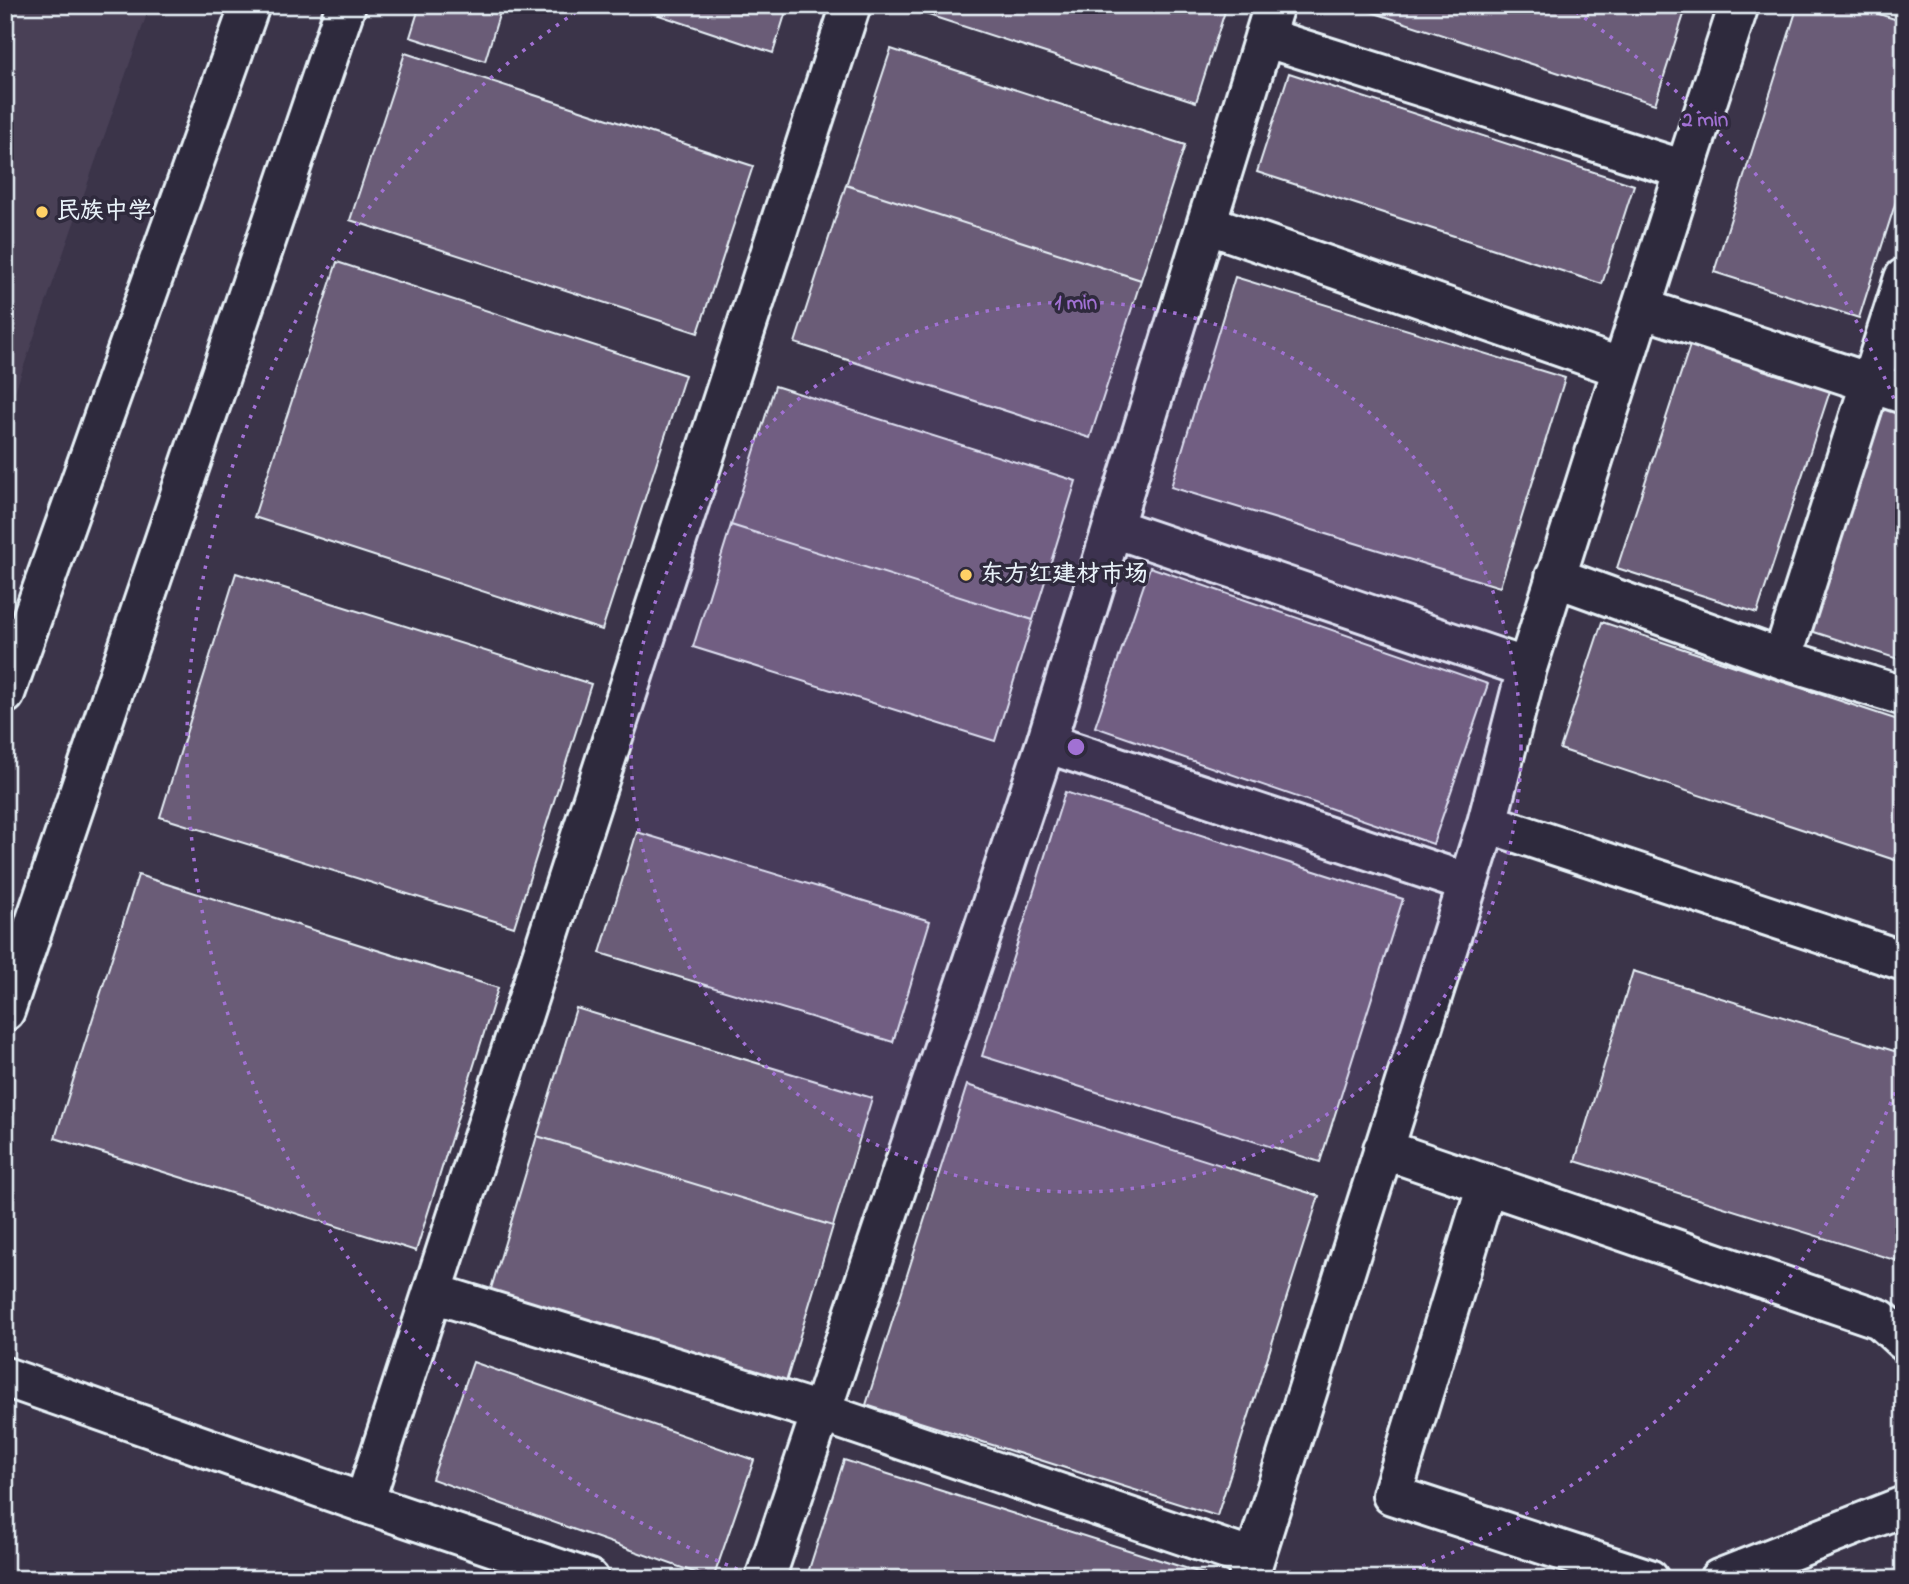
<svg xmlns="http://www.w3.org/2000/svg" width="1909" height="1584" viewBox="0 0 1909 1584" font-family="'Indie Flower','LXGW WenKai TC',sans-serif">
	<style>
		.built { fill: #494057 }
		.building { fill: #6b5c77; stroke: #e8f1f8; stroke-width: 2 }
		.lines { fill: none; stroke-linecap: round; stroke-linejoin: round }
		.minor-casing { stroke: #e8f1f8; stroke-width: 44 }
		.tertiary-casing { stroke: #e8f1f8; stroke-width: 44 }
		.minor { stroke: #2f2a3d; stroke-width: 38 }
		.tertiary { stroke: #2f2a3d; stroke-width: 38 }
		.ring { fill: none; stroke: #a171d3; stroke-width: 3.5; stroke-dasharray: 3.5 7 }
		.poi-dot { fill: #ffd166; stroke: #2f2a3d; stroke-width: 2.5 }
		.labels { text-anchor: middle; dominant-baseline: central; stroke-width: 7; stroke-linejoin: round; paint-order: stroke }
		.poi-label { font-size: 24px; font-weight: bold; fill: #e8f1f8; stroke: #2f2a3d; text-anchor: start }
		.centre { fill: #a171d3; stroke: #2f2a3d; stroke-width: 3.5 }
		.ring-label { font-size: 21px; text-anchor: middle; font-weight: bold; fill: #a171d3; stroke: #2f2a3d; stroke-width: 7; stroke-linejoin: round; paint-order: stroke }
	</style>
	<rect width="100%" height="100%" fill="#3b3449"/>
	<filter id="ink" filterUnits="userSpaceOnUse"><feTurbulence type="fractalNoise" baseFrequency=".0143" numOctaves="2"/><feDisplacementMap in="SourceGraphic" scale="14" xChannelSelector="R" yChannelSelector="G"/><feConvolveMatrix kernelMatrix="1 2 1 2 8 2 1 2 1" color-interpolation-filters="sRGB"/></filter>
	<g filter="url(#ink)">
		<path class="built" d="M5 5H150L5 420Z"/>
		<path class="building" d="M420 5H502L485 61 410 37Z
			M629 5H788L773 53Z
			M908 5H1227L1196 102 907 8Z
			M1350 5H1687L1655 104Z
			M1798 5H1851L1904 22V176L1859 318 1714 272Z
			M891 49 1185 145 1141 280 846 185Z
			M405 53 753 166 698 333 350 220Z
			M1289 73 1634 185 1602 284 1257 172Z
			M846 185 1141 280 1090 438 795 343Z
			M337 262 685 375 602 630 254 517Z
			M1235 277 1565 378 1500 587 1171 487Z
			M1691 342 1831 388 1757 613 1617 568Z
			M775 386 1076 481 1033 620 731 525Z
			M1885 405 1904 411V661L1811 631Z
			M731 525 1033 620 995 741 693 647Z
			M1150 567 1488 684 1433 844 1095 727Z
			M236 573 591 684 514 927 160 817Z
			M1602 622 1904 722V863L1560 749Z
			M1065 792 1403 899 1320 1162 982 1056Z
			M637 832 930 921 893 1042 600 953Z
			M138 875 498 988 416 1251 55 1138Z
			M1633 971 1904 1054V1263L1575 1161Z
			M576 1008 872 1098 833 1226 537 1136Z
			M967 1085 1319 1196 1217 1516 866 1405Z
			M537 1136 833 1226 786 1382 490 1292Z
			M473 1362 754 1460 713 1579 432 1479Z
			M844 1460 1204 1574 1202 1579H806Z"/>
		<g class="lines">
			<g class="minor-casing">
				<path id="minor" d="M1264 37 1685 170
					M1207 224 1622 368
					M1641 308 1904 394
					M1114 528 1527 668
					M1555 577 1782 659 1904 696
					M1782 659 1904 278
					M1046 743 1468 883
					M1487 823 1904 961
					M1383 1149 1880 1319 1904 1341
					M1487 1184 1392 1495 1649 1579
					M433 1293 820 1412 1253 1559
					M364 1503 851 5
					M765 1579 1046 743 1274 5
					M1248 1579 1487 823 1527 668 1685 170 1739 5
					M1719 1579 1904 1506"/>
			</g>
			<g class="tertiary-casing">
				<path id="tertiary" d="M5 694 250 5
					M5 1011 346 5
					M5 1377 364 1503 589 1579"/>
			</g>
			<use href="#minor" class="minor"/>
			<use href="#tertiary" class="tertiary"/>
		</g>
	</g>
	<circle cx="1076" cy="747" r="445" fill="#a171d3" fill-opacity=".12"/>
	<g class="ring">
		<circle cx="1076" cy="747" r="445"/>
		<path d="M1903 1073A889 889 0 0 1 1395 1577M757 1577A889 889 0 0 1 585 6M1567 6A889 889 0 0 1 1903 421"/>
	</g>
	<g class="poi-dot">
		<circle cx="42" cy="212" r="7"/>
		<circle cx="966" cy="575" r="7"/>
	</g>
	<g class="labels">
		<g class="poi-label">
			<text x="56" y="212">民族中学</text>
			<text x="980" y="575">东方红建材市场</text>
		</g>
	</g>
	<circle cx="1076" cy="747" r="10" class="centre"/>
	<g class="ring-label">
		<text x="1705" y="126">2 min</text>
		<text x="1076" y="309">1 min</text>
	</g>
	<rect width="1909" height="1584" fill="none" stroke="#2f2a3d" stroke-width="28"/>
	<rect x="14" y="14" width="1881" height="1556" fill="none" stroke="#e8f1f8" stroke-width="2.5" filter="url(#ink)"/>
</svg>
